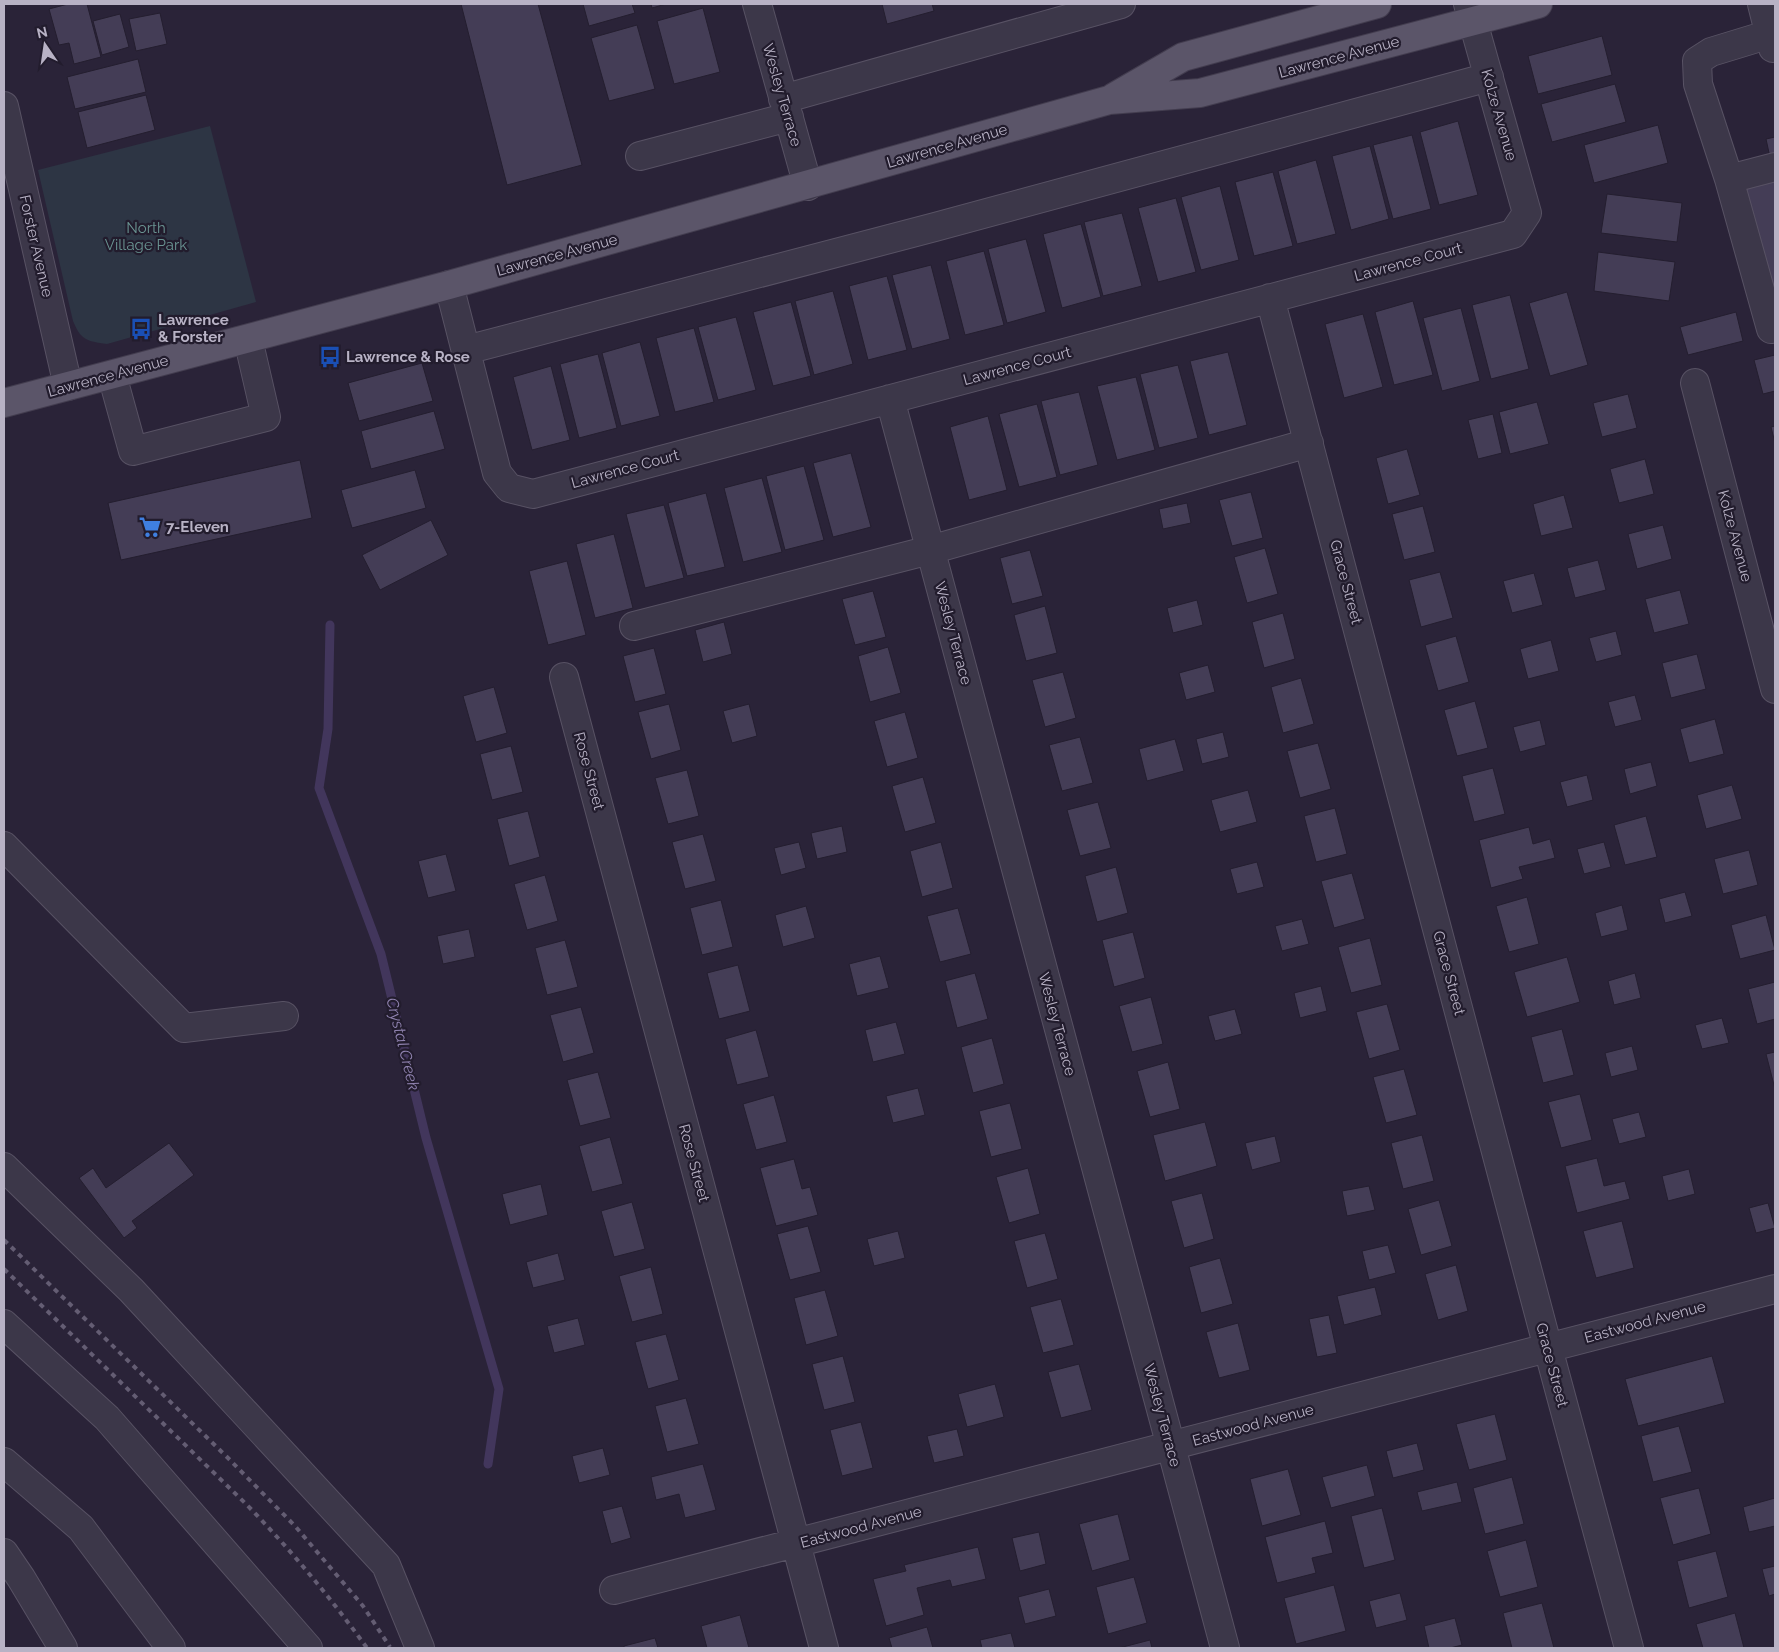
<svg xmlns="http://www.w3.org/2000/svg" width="1779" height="1652" viewBox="0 0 1779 1652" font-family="Raleway,sans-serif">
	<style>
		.green { fill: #2d3544 }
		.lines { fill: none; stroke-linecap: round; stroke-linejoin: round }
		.stream { stroke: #42365c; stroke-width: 9 }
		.building { fill: #443d56; stroke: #241e2f }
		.minor-casing { stroke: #585264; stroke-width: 30 }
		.major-casing { stroke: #433d4f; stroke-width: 30 }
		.minor { stroke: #3c3749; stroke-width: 28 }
		.major { stroke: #5b5569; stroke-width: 28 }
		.rail { stroke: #645d73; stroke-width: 4; stroke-dasharray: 5 5; stroke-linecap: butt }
		.labels { text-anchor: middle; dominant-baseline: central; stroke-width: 4.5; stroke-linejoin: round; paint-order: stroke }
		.street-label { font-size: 15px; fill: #b8b2c5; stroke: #221c2d }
		.park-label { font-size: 15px; fill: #6a9492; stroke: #221c2d }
		.poi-label { font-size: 15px; font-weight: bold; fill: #b8b2c5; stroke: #221c2d; text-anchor: start }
		.water-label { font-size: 16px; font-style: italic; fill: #9083b0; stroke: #221c2d }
	</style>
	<rect width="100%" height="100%" fill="#2a2338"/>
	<path class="green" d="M210 126 256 302 107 344C86 341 81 340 73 321L38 170Z"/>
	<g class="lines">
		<path class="stream" d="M330 625 328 729 319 788 381 954 426 1138 499 1389 488 1464"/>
	</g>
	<path class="building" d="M68 4H87L101 57 74 64 69 43 59 45 49 9Z
		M461 4H538L582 165 507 185Z
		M583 4H632L635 13 589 26Z
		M651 4H666L652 8Z
		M882 4H932L934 11 887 24Z
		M703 8 720 72 674 84 657 21Z
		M160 13 167 44 136 51 129 19Z
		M120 14 129 47 102 55 93 21Z
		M637 25 655 89 609 101 591 38Z
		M1602 36 1612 75 1538 94 1528 56Z
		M138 59 146 92 75 109 67 77Z
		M1615 84 1626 122 1552 142 1541 104Z
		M146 95 155 130 87 148 78 112Z
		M1458 121 1478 195 1439 205 1420 132Z
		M1658 125 1668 163 1594 183 1584 145Z
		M1412 135 1431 209 1393 219 1373 145Z
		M1775 137V161L1771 162 1766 139Z
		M1370 146 1389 219 1351 230 1332 156Z
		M1316 160 1336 234 1297 244 1278 171Z
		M1273 172 1293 246 1254 256 1235 182Z
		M1775 172V310L1741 181Z
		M1220 186 1239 260 1201 270 1181 197Z
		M1607 194 1682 203 1677 242 1601 233Z
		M1176 198 1196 272 1158 282 1138 208Z
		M1122 213 1142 286 1103 296 1084 222Z
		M1081 224 1101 297 1062 308 1043 234Z
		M1026 239 1046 312 1007 323 988 249Z
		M984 251 1004 325 965 335 946 261Z
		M1598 252 1675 262 1669 301 1594 291Z
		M931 265 950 339 912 349 892 275Z
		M887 276 907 350 868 360 849 286Z
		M833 291 853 364 814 375 795 301Z
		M1567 292 1588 365 1550 376 1529 303Z
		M1510 295 1529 369 1491 379 1472 305Z
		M1413 301 1433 375 1394 385 1375 312Z
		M791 302 811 376 773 386 753 312Z
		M1461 308 1480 381 1442 391 1423 318Z
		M1736 312 1743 341 1688 355 1680 327Z
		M1363 314 1383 387 1344 398 1325 324Z
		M736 317 756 390 718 400 698 327Z
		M694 328 714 402 675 412 656 338Z
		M640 342 660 416 621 426 602 353Z
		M1228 352 1247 425 1209 435 1190 361Z
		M598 354 617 428 579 438 560 364Z
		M1775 355V391L1763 394 1754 360Z
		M422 363 433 401 359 421 348 383Z
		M1178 365 1198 438 1159 448 1140 374Z
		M551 366 570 440 532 450 513 377Z
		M1136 377 1155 450 1117 460 1097 386Z
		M1079 392 1098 465 1060 475 1041 401Z
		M1628 394 1637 428 1602 437 1593 403Z
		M1537 402 1549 444 1510 454 1499 412Z
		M1037 404 1057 477 1019 487 999 414Z
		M434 411 445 449 371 469 361 431Z
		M1493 414 1502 453 1478 459 1468 420Z
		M988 416 1007 490 969 500 950 427Z
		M1775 426V443L1771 427Z
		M1407 449 1420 495 1388 504 1376 458Z
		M851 453 871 527 833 537 813 463Z
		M1645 459 1654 494 1619 503 1610 469Z
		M300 460 312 518 121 560 108 503Z
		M804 466 824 540 785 550 766 476Z
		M415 470 426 508 352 528 341 490Z
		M762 478 782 552 743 562 724 488Z
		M1251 492 1263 538 1232 546 1219 500Z
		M706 493 725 567 687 576 668 503Z
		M1564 495 1573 528 1541 536 1533 504Z
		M1187 503 1191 523 1163 529 1159 509Z
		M664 505 684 578 645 588 626 514Z
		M1423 506 1435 552 1404 560 1392 514Z
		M431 520 448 555 380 590 362 555Z
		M1663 525 1672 559 1637 569 1628 534Z
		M614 534 633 608 595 618 576 544Z
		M1265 548 1278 594 1247 603 1234 557Z
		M1030 550 1043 596 1012 604 1000 558Z
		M1598 560 1606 590 1575 598 1567 568Z
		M567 561 586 635 548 645 529 571Z
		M1440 572 1453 618 1421 627 1409 580Z
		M1534 573 1543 605 1512 613 1503 581Z
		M1680 590 1689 624 1654 633 1645 599Z
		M873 591 886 637 855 645 842 599Z
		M1197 600 1203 625 1173 633 1167 608Z
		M1045 606 1057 653 1026 661 1014 615Z
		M1283 613 1295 659 1264 668 1252 622Z
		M724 622 732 654 703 662 695 630Z
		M1616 631 1622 655 1596 662 1589 638Z
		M1456 636 1469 682 1438 691 1425 645Z
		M1551 640 1559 671 1528 679 1520 649Z
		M888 647 901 693 870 702 858 656Z
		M654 648 666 694 635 702 623 656Z
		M1697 654 1706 689 1671 698 1662 663Z
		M1208 665 1215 692 1186 700 1179 673Z
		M1063 672 1076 718 1045 727 1032 680Z
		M1301 678 1314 724 1283 733 1271 687Z
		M494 687 507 733 476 742 463 696Z
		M1635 695 1642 720 1615 727 1608 702Z
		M1475 701 1488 748 1457 756 1444 710Z
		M669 704 681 750 651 759 638 712Z
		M749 704 757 736 732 743 723 711Z
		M905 712 918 758 887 767 874 721Z
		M1715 719 1724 754 1689 763 1680 729Z
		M1540 720 1546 745 1520 752 1513 727Z
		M1223 732 1229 757 1202 764 1196 739Z
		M1080 737 1093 783 1062 791 1049 745Z
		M1175 739 1184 771 1147 781 1139 749Z
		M1318 743 1331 789 1300 798 1287 751Z
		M511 746 523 792 492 800 480 754Z
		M1651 762 1657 786 1630 794 1624 769Z
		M1493 768 1505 814 1474 822 1462 776Z
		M687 770 699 816 668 824 655 778Z
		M1587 775 1593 800 1567 807 1560 782Z
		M923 777 936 823 905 832 892 786Z
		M1732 785 1742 819 1706 829 1697 795Z
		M1248 790 1257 822 1220 832 1211 800Z
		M1098 802 1111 848 1080 856 1067 810Z
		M1335 808 1347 854 1316 862 1304 816Z
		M528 811 540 857 509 866 497 819Z
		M1646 816 1657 857 1625 865 1614 825Z
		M842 826 847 852 817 859 811 833Z
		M1529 827 1533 844 1550 839 1555 858 1519 867 1523 879 1491 888 1479 840Z
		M703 834 716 881 685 889 672 842Z
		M799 842 806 868 781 875 774 848Z
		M941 842 953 888 922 897 910 851Z
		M1604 842 1611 867 1584 874 1577 849Z
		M1749 850 1758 885 1723 894 1714 859Z
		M446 854 456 891 428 898 418 861Z
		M1257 862 1264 887 1237 894 1230 869Z
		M1116 867 1128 913 1097 922 1085 876Z
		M1352 873 1365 919 1334 928 1321 881Z
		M545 875 558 921 527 930 514 884Z
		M1685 892 1692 916 1665 923 1659 899Z
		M1527 897 1539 944 1509 952 1496 906Z
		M721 900 733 947 702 955 690 908Z
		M1622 905 1628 930 1601 937 1595 913Z
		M806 906 815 938 783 947 775 915Z
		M958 908 971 954 940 962 927 916Z
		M1766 915 1775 950 1740 959 1731 925Z
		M1302 919 1309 944 1282 951 1275 926Z
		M469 929 475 957 443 964 437 936Z
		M1133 932 1145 978 1114 987 1102 940Z
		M1370 938 1382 985 1351 993 1338 947Z
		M565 940 578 987 547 995 535 948Z
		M880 956 889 988 857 996 849 964Z
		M1567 957 1580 1002 1527 1017 1514 972Z
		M738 965 750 1011 719 1019 707 973Z
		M975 973 988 1019 957 1028 945 981Z
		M1635 973 1641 998 1614 1005 1608 981Z
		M1775 982V1019L1757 1024 1748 989Z
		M1321 986 1327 1011 1300 1018 1294 993Z
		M1151 997 1163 1044 1132 1052 1119 1006Z
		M1387 1004 1400 1050 1369 1059 1356 1012Z
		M581 1007 594 1053 563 1062 550 1015Z
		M1235 1009 1242 1034 1215 1041 1208 1016Z
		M1722 1018 1729 1043 1702 1049 1695 1025Z
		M896 1022 905 1054 873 1062 865 1030Z
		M1562 1029 1574 1075 1543 1083 1531 1037Z
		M756 1030 769 1077 737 1085 725 1039Z
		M992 1038 1004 1084 973 1093 961 1047Z
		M1632 1046 1638 1070 1611 1077 1605 1053Z
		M1775 1052V1089L1766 1054Z
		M1168 1062 1180 1109 1150 1117 1137 1071Z
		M1404 1069 1417 1115 1386 1123 1373 1077Z
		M598 1072 611 1118 580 1126 567 1080Z
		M918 1088 925 1115 893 1123 886 1096Z
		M1580 1094 1592 1140 1561 1148 1548 1102Z
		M774 1095 787 1142 756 1150 743 1104Z
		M1010 1103 1022 1149 991 1157 979 1111Z
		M1639 1112 1646 1137 1619 1144 1612 1119Z
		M1205 1122 1217 1166 1165 1181 1153 1135Z
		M1422 1135 1434 1181 1403 1189 1391 1143Z
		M1275 1136 1281 1162 1252 1170 1245 1143Z
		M610 1137 623 1184 592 1192 579 1146Z
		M169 1143 194 1175 132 1221 137 1228 124 1238 79 1178 93 1168 106 1188Z
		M1597 1158 1604 1186 1625 1181 1630 1199 1577 1213 1565 1166Z
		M794 1159 802 1189 810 1187 818 1215 776 1226 760 1168Z
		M1028 1168 1040 1214 1009 1223 996 1177Z
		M1689 1169 1695 1194 1668 1201 1662 1176Z
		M541 1184 548 1215 510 1225 502 1194Z
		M1369 1186 1375 1210 1347 1216 1342 1191Z
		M1202 1193 1214 1239 1184 1248 1171 1201Z
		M1439 1200 1452 1246 1421 1255 1408 1209Z
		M632 1202 645 1249 614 1257 601 1211Z
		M1768 1203 1775 1228 1756 1233 1749 1208Z
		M1622 1221 1634 1268 1596 1278 1583 1231Z
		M808 1226 821 1272 790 1280 777 1234Z
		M898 1231 905 1258 874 1266 867 1239Z
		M1045 1233 1058 1279 1027 1288 1014 1241Z
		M1388 1245 1396 1273 1369 1280 1362 1251Z
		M558 1253 565 1280 533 1288 526 1262Z
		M1220 1258 1233 1304 1201 1313 1189 1267Z
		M1456 1265 1468 1311 1438 1320 1425 1274Z
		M651 1267 663 1314 632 1322 619 1276Z
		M1375 1287 1382 1315 1344 1325 1337 1296Z
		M825 1290 838 1336 806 1345 794 1298Z
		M1061 1299 1074 1345 1043 1353 1030 1307Z
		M1329 1315 1337 1353 1317 1357 1309 1319Z
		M578 1318 585 1345 554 1353 547 1326Z
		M1238 1323 1250 1370 1219 1378 1206 1332Z
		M666 1334 679 1380 648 1389 635 1342Z
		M843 1356 855 1402 824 1410 812 1364Z
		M1712 1356 1725 1403 1638 1426 1625 1379Z
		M1079 1364 1092 1410 1061 1418 1048 1372Z
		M995 1384 1004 1417 967 1427 958 1394Z
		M686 1398 699 1444 667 1452 655 1406Z
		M1495 1414 1507 1460 1469 1470 1456 1424Z
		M861 1422 873 1468 842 1476 830 1430Z
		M1679 1426 1692 1472 1653 1482 1641 1436Z
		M957 1429 964 1456 934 1463 927 1436Z
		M1417 1443 1424 1470 1393 1478 1386 1451Z
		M603 1448 610 1475 579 1483 572 1456Z
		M703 1464 716 1510 685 1518 679 1494 656 1500 651 1477Z
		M1367 1465 1375 1496 1331 1508 1322 1477Z
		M1288 1469 1301 1515 1262 1526 1250 1479Z
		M1512 1477 1524 1524 1485 1534 1473 1488Z
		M1457 1482 1462 1502 1422 1511 1417 1492Z
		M1699 1488 1711 1534 1673 1545 1660 1498Z
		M1775 1498V1526L1749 1532 1743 1507Z
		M622 1506 631 1538 611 1544 602 1511Z
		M1382 1508 1395 1560 1364 1568 1351 1516Z
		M1118 1514 1130 1560 1092 1571 1079 1524Z
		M1325 1521 1333 1553 1312 1558 1316 1573 1277 1583 1265 1537Z
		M1039 1532 1046 1564 1020 1571 1012 1538Z
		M1526 1540 1538 1587 1500 1597 1487 1551Z
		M978 1547 986 1579 952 1587 950 1580 917 1588 924 1615 886 1626 873 1579 906 1571 904 1565Z
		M1716 1551 1728 1597 1689 1608 1677 1561Z
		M1775 1566V1594L1769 1596 1762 1569Z
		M1134 1577 1147 1623 1108 1634 1096 1587Z
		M1334 1585 1346 1631 1296 1644 1284 1598Z
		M1049 1589 1056 1616 1025 1624 1018 1597Z
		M1400 1593 1407 1620 1376 1628 1369 1601Z
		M1542 1603 1554 1648H1512L1503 1613Z
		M1735 1613 1744 1648H1703L1696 1624Z
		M740 1615 749 1648H707L701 1626Z
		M1455 1618 1462 1645 1450 1648H1429L1424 1626Z
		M927 1627 933 1648H892L889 1638Z
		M1011 1633 1015 1648H982L980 1640Z
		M655 1638 658 1648H624V1646Z
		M1150 1640 1152 1648H1119Z"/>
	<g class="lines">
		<g class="minor-casing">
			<path id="minor" d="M757 4 808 186
				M1762 4 1773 48 1775 47
				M1770 34 1711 52 1697 61 1698 84 1729 179 1775 167
				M783 99 1121 4
				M4 106 68 386
				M640 156 789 117
				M1729 179 1771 329 1775 327
				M449 285 497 473 509 488 533 494 1513 234 1527 213 1468 4
				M1270 298 1548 1348 1629 1648
				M466 350 935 227 1489 77
				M112 375 133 451 266 417 248 339
				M1695 383 1775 689
				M890 399 1225 1648
				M634 626 930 550 1309 443
				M564 677 824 1648
				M4 846 184 1028 284 1016
				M4 1167 131 1290 386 1565 420 1648
				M4 1324 107 1418 308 1648
				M4 1462 81 1528 171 1648
				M4 1553 21 1578 63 1648
				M614 1590 1775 1289"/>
		</g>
		<g class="major-casing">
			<path id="major" d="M1114 97 1183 57 1377 4
				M4 403 449 285 1109 100 1200 93 1538 4"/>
		</g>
		<use href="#minor" class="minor"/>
		<use href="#major" class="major"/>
		<path class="rail" d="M4 1240 228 1458 295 1526 363 1606 390 1647
			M4 1269 246 1504C290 1549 330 1597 367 1648"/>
	</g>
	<defs>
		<g id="bus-bare" transform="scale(1.725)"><path d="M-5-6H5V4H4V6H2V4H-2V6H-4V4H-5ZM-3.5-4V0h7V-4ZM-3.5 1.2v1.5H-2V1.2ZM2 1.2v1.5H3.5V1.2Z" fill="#1a4fb4" stroke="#221c2d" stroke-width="2.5" paint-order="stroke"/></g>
		<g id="supermarket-bare" transform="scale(1.725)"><path d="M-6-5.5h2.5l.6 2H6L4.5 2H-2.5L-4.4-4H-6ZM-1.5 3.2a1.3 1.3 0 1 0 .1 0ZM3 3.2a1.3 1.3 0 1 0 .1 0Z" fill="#3f7fe0" stroke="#221c2d" stroke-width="2.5" paint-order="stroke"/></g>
	</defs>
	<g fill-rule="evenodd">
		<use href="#bus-bare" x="141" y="329"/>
		<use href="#bus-bare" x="330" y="357"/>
		<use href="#supermarket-bare" x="150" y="527"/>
	</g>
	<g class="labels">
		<g class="street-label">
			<text transform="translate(1339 57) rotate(-15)">Lawrence Avenue</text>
			<text transform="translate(782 95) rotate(74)">Wesley Terrace</text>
			<text transform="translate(1499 115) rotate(74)">Kolze Avenue</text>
			<text transform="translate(947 146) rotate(-16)">Lawrence Avenue</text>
			<text transform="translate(36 246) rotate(77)">Forster Avenue</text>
			<text transform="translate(557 255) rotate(-15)">Lawrence Avenue</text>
			<text transform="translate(1408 262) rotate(-15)">Lawrence Court</text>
			<text transform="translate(1017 366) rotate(-15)">Lawrence Court</text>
			<text transform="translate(108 376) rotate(-15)">Lawrence Avenue</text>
			<text transform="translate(625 469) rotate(-15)">Lawrence Court</text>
			<text transform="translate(1735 536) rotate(75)">Kolze Avenue</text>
			<text transform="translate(1346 582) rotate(75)">Grace Street</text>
			<text transform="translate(953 633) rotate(75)">Wesley Terrace</text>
			<text transform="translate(589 771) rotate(75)">Rose Street</text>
			<text transform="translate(1449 973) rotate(75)">Grace Street</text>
			<text transform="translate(1057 1024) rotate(75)">Wesley Terrace</text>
			<text transform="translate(694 1163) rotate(75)">Rose Street</text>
			<text transform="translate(1645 1322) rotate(-15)">Eastwood Avenue</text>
			<text transform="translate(1552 1365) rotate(75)">Grace Street</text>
			<text transform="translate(1162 1415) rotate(75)">Wesley Terrace</text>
			<text transform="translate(1253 1425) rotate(-15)">Eastwood Avenue</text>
			<text transform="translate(861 1527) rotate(-15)">Eastwood Avenue</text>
		</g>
		<g class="park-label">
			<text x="146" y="228">North<tspan x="146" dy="17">Village Park</tspan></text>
		</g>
		<g class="poi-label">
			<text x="158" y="320">Lawrence<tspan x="158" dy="17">&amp; Forster</tspan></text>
			<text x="346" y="357">Lawrence &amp; Rose</text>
			<text x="166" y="527">7-Eleven</text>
		</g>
		<g class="water-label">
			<text transform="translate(403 1044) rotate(76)">Crystal Creek</text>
		</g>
	</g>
	<rect width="1779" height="1652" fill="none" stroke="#b8b2c5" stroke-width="10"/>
	<g transform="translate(45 45) rotate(347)" stroke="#221c2d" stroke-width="4" paint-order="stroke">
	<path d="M0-4L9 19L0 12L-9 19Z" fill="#b8b2c5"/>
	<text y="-8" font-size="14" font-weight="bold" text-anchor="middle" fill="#b8b2c5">N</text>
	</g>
</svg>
